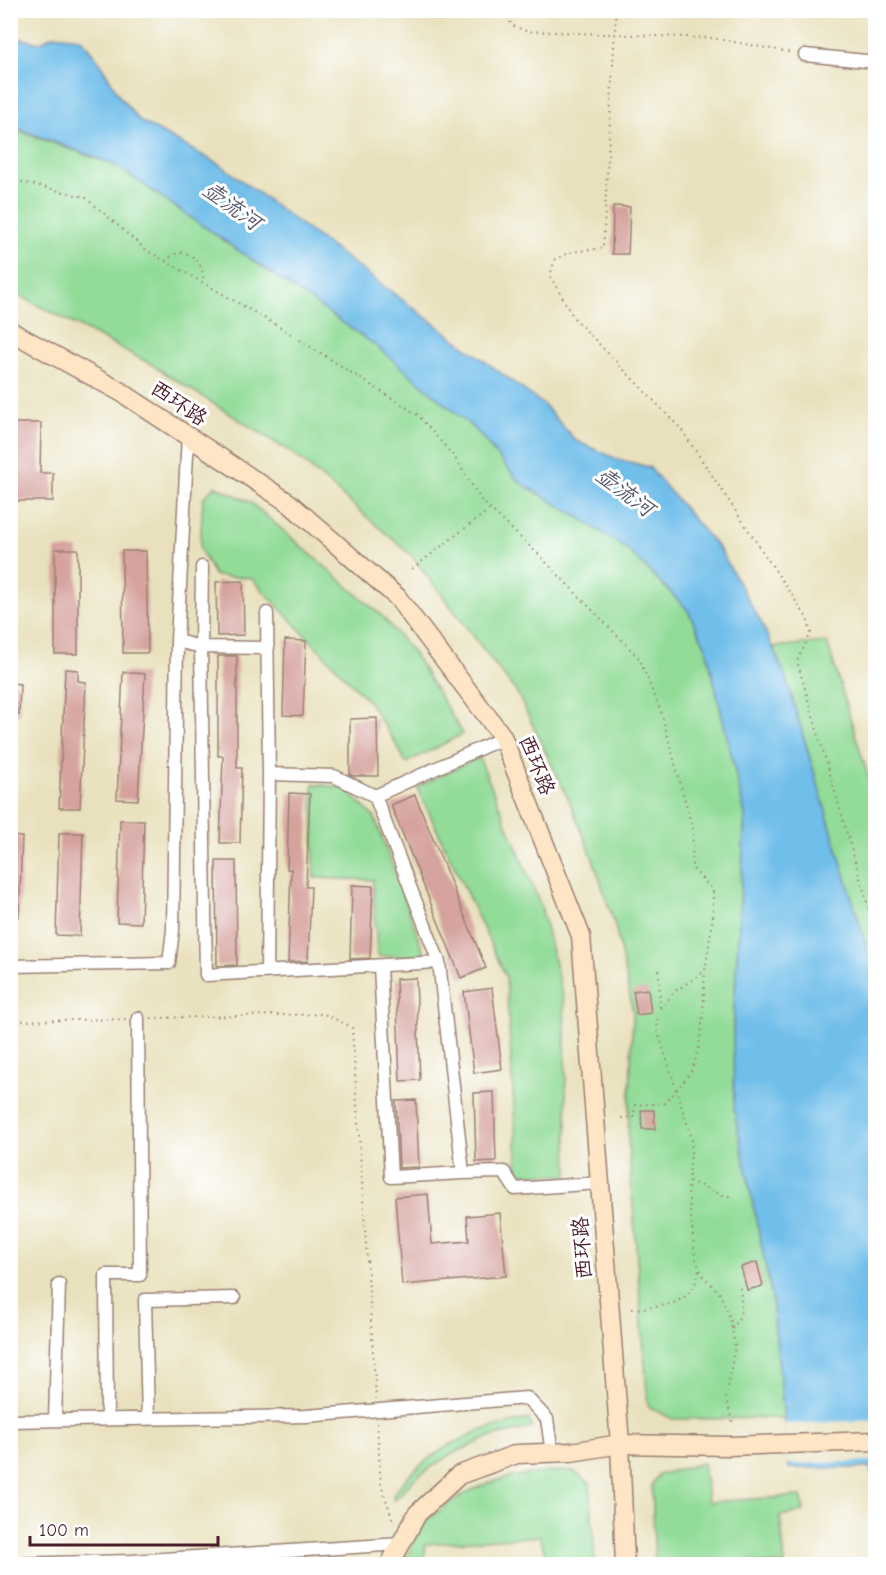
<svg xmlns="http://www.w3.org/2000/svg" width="886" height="1575" viewBox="0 0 886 1575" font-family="'Comic Neue','LXGW WenKai TC',sans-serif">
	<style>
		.green { fill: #92dc98; stroke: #6e7e62; stroke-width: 1.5 }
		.water { fill: #70beea; stroke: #5d6e8a; stroke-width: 1.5 }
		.pier { fill: #e9e1bd }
		.building { fill: #d5a29d }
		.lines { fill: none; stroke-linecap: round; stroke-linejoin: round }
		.minor-casing { stroke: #9a8074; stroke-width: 15 }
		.secondary-casing { stroke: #9a8074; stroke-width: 21 }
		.path { stroke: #9a8074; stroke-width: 2; stroke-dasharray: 1.5 4.5; stroke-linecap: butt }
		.minor { stroke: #fff; stroke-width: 12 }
		.secondary { stroke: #fde5c5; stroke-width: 18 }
		.labels { text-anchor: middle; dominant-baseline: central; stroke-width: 6; stroke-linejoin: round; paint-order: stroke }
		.street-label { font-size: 21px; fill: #4a1f2b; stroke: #fff }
		.water-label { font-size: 22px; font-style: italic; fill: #57576e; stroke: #fff }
	</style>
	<rect width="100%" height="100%" fill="#fff"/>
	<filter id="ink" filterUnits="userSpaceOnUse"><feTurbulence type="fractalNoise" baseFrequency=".0167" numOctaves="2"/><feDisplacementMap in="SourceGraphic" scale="12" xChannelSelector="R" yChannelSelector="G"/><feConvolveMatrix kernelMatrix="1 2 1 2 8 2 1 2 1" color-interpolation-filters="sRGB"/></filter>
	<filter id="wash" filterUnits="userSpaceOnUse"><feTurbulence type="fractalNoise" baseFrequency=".008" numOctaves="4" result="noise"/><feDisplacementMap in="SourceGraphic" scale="24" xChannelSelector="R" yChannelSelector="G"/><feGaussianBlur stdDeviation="1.35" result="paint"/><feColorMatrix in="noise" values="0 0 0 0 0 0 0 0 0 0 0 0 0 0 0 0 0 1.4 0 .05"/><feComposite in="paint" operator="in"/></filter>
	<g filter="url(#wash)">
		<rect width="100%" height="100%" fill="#e9e1bd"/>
		<path class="green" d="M10 128 115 165 375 345 476 430 519 482 577 516 628 550 687 609 706 647 745 814 733 1032 772 1298 784 1418 672 1419 648 1406 628 1139 633 1011 615 925 592 856 568 798 517 693 411 555 295 455 149 363 11 291Z
			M215 486 250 502 382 616 414 654 463 734 406 763 398 747 369 702 251 578 215 576 200 549 203 498Z
			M827 642 875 799V975L785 675 773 647Z
			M479 757 541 906 564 1002 568 1176 518 1173 506 977 417 787Z
			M313 784 344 788 375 818 425 956H377L373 880 314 878Z
			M529 1419 532 1428 490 1437 450 1455 415 1478 394 1501 393 1495C412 1467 444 1446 474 1433 491 1426 511 1423 529 1419Z
			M703 1463 708 1502 801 1496 804 1511 780 1516 785 1564H655L652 1484 658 1475Z
			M573 1471 590 1483 595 1564H548L540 1536 425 1544V1564H404C410 1550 418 1532 428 1520 432 1515 438 1512 443 1508 483 1477 524 1472 573 1471Z"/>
		<path class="water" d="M54 35 80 38 97 58 120 97 140 121 222 166 544 405 576 441 617 459 649 467 720 550 762 624 785 675 875 975V1480L872 1478 871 1468H789L772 1298 734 1110 733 1032 745 814 706 647 687 609 628 550 577 516 519 482 476 430 375 345 115 165 11 126 10 36 39 43Z"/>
		<path class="pier" d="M875 1420V1461L786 1464 784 1424Z"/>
		<g id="blocks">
			<path class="building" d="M613 206 630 207 628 254H612Z
				M11 423H41L40 473H53V501H10Z
				M55 549H78V654H55Z
				M122 551H146L148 653H123Z
				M243 581 244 635 217 636 216 582Z
				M285 640 306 641 303 716 283 715Z
				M218 656H237V768H242L240 843H220L223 756H218Z
				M65 669 78 670V681L86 682 80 808H59Z
				M123 672 145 674 138 800 117 799Z
				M10 683 20 684 19 715H10Z
				M377 718 378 776H354L350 775V719Z
				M289 793 310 794 306 887H311L308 961 288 962 291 869H287Z
				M415 795 486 968 461 978 391 805Z
				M120 820H144L141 923 117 922Z
				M59 833H83L80 936 56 935Z
				M10 836 22 837 19 917H10Z
				M216 861H236L237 965 217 966Z
				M352 885 373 886 370 958 350 959Z
				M416 978 420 1080 400 1081 396 979Z
				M492 988 502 1069 474 1073 464 992Z
				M648 989 651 1013 637 1015 633 991Z
				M494 1092 496 1161 476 1162 474 1093Z
				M416 1100 419 1167 399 1168 396 1101Z
				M641 1110H654L655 1129H642Z
				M428 1194 432 1244 469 1241 467 1216 500 1213 506 1276 402 1285 395 1197Z
				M757 1262 763 1286 747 1290 741 1267Z"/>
		</g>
	</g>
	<g filter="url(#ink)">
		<use href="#blocks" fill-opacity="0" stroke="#9a8074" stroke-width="1.5"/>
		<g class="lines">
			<g class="minor-casing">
				<path id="minor" d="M805 55 876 62
					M202 567 201 647 206 975 439 962
					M267 613 269 774 334 776 375 796 503 738
					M177 641 201 647 268 648
					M375 796 439 962 463 1173 504 1172 515 1189 600 1183
					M10 966 169 963 173 930 177 641 188 436
					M380 966 391 1177 463 1173
					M267 972 269 774
					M107 1419 106 1275H140L138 1018
					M148 1419 145 1300 234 1298
					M55 1420 59 1284
					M10 1421 306 1416 527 1398 547 1419 552 1453
					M13 1564 131 1561 401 1544"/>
			</g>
			<g class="secondary-casing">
				<path id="secondary" d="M10 331 121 392 289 503 397 597 502 736 581 936 620 1444 625 1564
					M390 1564 417 1514 459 1475 517 1454 571 1452 620 1444 728 1446 876 1441"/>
			</g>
			<path class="path" d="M508 10 511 25 526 31 712 38 794 53
				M616 10 603 248 571 252 555 259 550 276 574 318 681 429 807 618 811 633 797 661 876 933
				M10 179 85 197 146 250 278 326 418 415 455 458 481 500 538 554 639 658 661 712 693 830 692 868 713 890V917L705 971 674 992 658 1013 657 1029 692 1139 688 1191 695 1256 702 1275 719 1292 730 1318 735 1346 726 1399 733 1423
				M165 261C169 258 173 254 178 253 194 251 205 267 203 282
				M412 569 490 509
				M659 970 660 1009
				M151 1018 324 1014 352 1027 376 1399
				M10 1021 128 1019
				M621 1118 634 1117 635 1105 665 1103C675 1092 685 1082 692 1069 704 1043 703 1000 705 971
				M689 1181 722 1195 733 1197
				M632 1309C663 1306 693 1307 699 1270
				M732 1329C743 1315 742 1304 740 1287
				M377 1423 381 1485 394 1523"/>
			<use href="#minor" class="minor"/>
			<use href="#secondary" class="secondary"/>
		</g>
	</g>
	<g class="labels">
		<g class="street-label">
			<text transform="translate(179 403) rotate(34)">西环路</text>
			<text transform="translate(537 765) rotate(68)">西环路</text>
			<text transform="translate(582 1248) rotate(-94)">西环路</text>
		</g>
		<g class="water-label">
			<text transform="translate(232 206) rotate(36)">壶流河</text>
			<text transform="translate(625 492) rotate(37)">壶流河</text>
		</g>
	</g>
	<rect width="886" height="1575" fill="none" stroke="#fff" stroke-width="36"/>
	<path d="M30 1536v9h188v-9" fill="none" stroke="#4a1f2b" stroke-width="3"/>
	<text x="39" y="1536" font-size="18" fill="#4a1f2b" stroke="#ffffff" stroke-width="4.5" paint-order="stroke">100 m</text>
</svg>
